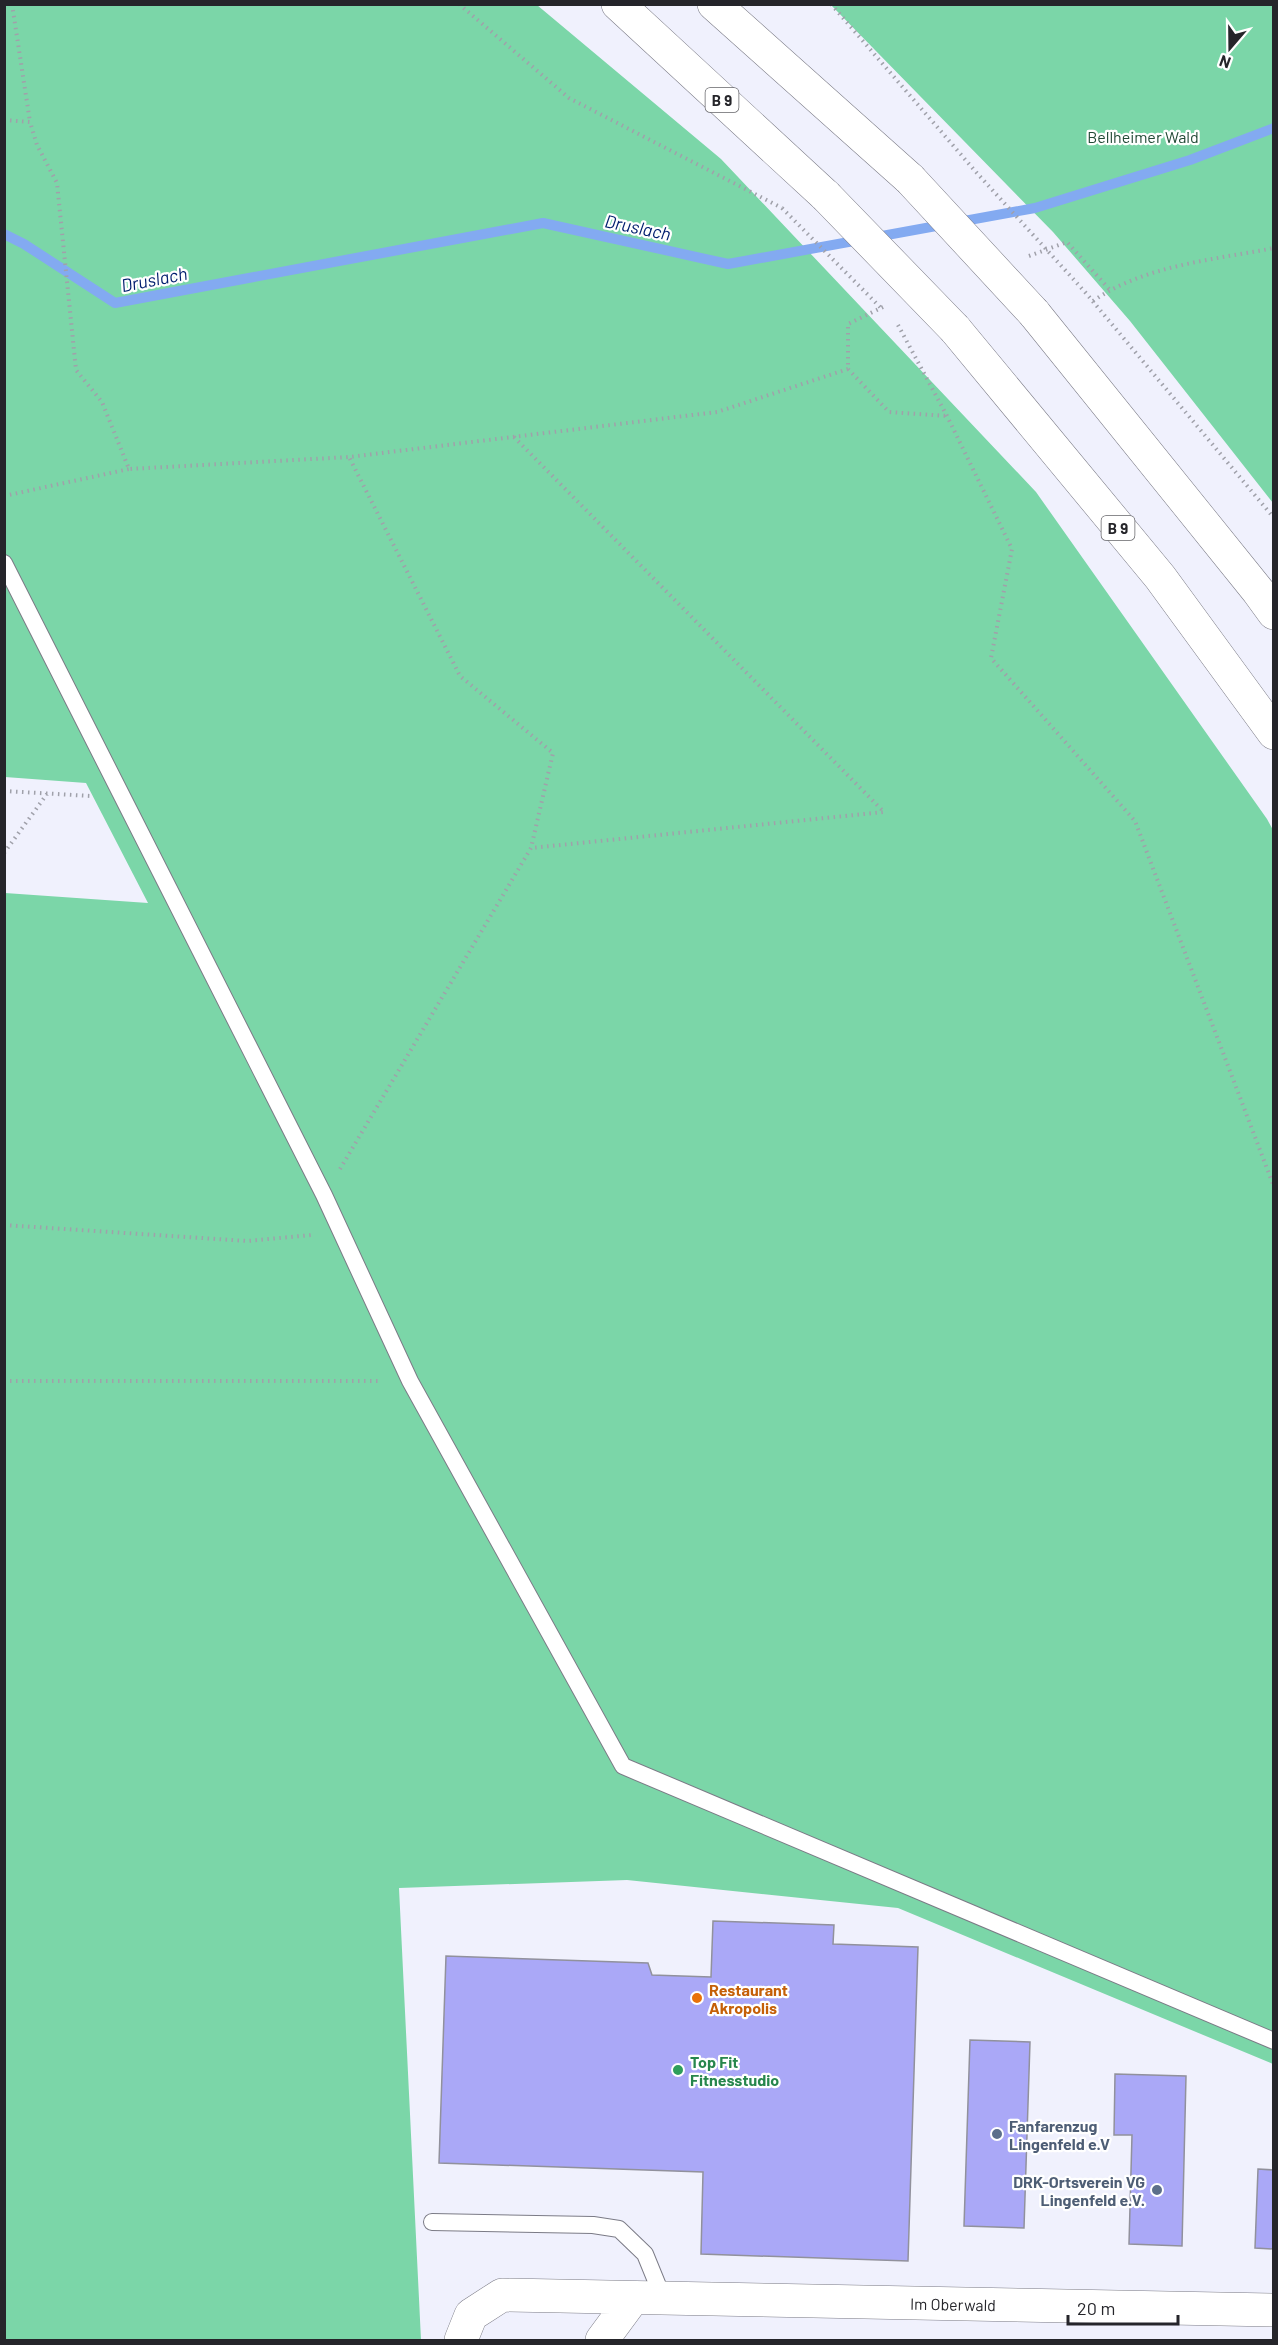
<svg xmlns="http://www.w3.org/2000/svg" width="1278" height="2345" viewBox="0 0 1278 2345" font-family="Barlow,sans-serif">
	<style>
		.green { fill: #7bd6a8 }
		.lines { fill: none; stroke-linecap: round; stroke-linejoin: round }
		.stream { stroke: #83aaf1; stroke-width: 10 }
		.building { fill: #aaa8f7; stroke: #91919c; stroke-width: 1.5 }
		.service-casing { stroke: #7b7b86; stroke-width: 18 }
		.minor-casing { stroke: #7b7b86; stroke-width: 34 }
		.trunk-casing { stroke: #7b7b86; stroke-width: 34 }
		.path { stroke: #a0a1aa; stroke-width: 4; stroke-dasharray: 1.5 4.5; stroke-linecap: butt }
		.service { stroke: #fff; stroke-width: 16 }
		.minor { stroke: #fff; stroke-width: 33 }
		.trunk { stroke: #fff; stroke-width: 33 }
		.trunk-bridge-casing { stroke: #7b7b86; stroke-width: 34; stroke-linecap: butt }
		.path-bridge { stroke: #a0a1aa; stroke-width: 4; stroke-dasharray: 1.5 4.5; stroke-linecap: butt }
		.trunk-bridge { stroke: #fff; stroke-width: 33 }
		.food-dot { fill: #e8710a; stroke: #fff; stroke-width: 2 }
		.leisure-dot { fill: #2e9e5b; stroke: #fff; stroke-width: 2 }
		.service-dot { fill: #5c6f8a; stroke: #fff; stroke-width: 2 }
		.labels { text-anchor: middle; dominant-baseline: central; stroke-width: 4.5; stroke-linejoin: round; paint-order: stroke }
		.shield { fill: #fff; stroke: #66666a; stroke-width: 1.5 }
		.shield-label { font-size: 15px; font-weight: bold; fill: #25252a }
		.park-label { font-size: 16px; fill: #214935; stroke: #fff }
		.food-label { font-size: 16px; font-weight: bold; fill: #c56008; stroke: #fff; text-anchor: start }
		.leisure-label { font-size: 16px; font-weight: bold; fill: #27864d; stroke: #fff; text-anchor: start }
		.service-label { font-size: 16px; font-weight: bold; fill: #4e5e75; stroke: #fff; text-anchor: start }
		.street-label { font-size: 16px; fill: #25252a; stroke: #fff }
		.water-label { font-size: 18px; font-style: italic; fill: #001e6e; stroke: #fff }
	</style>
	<rect width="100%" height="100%" fill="#f0f1fd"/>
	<path class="green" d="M5 5H537L721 159 1036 492 1267 819 1273 830V2064L898 1908 627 1880 399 1888 421 2340H5V893L148 903 86 783 5 777Z
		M831 5H1273V503L1130 321 1053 232Z"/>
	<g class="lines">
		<path class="stream" d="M4 234 24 244 115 303 543 223 728 264 1035 208 1190 160 1274 128"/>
	</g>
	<path class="building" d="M713 1921 834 1925 833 1944 918 1947 908 2261 701 2254 703 2172 439 2163 446 1956 648 1963 652 1975 711 1977Z
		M970 2040 1030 2042 1024 2228 964 2226Z
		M1115 2074 1186 2076 1182 2246 1129 2244 1132 2135H1114Z
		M1258 2169 1274 2170V2249L1255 2248Z"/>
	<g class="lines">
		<g class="service-casing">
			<path id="service" d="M4 563 324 1195 410 1381 623 1766 1274 2041
				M432 2222 593 2225 619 2229 645 2254 663 2298"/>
		</g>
		<g class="minor-casing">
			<path id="minor" d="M461 2340 471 2315 502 2295 1274 2310
				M602 2340 633 2298"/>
		</g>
		<g class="trunk-casing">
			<path id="trunk" d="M618 4 826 196
				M714 4 910 179
				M1034 313 1258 591 1274 613
				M955 329 1160 577 1274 733"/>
		</g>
		<path class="path" d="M12 4 30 122
			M459 4 569 98 782 208
			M831 4 976 172
			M4 120 30 122 37 145 57 183 76 370 102 402 129 469 349 457 717 412 848 369
			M1029 256 1067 242 1109 289
			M1085 292 1274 518
			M1093 301C1145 265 1213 260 1274 248
			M883 307 848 324V369L889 412 947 416
			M898 325 947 416 1012 549 991 658 1135 821 1274 1187
			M514 437 884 812 531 848
			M4 496 129 469
			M4 791 91 796
			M4 853 47 794
			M340 1169 531 848 553 753 460 676 349 457
			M4 1225 247 1241 312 1235
			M4 1381H382"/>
		<use href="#service" class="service"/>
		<use href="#minor" class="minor"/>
		<use href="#trunk" class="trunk"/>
		<g class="trunk-bridge-casing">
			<path id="trunk-bridge" d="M910 179 1034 313
				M826 196 955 329"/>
		</g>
		<path class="path-bridge" d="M976 172 1085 292
			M782 208 883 310"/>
		<use href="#trunk-bridge" class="trunk-bridge"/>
	</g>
	<circle class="food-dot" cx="697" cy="1998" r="6"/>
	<circle class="leisure-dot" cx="678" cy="2070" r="6"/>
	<g class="service-dot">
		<circle cx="997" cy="2134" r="6"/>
		<circle cx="1157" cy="2190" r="6"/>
	</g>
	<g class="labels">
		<g class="shield">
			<rect x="705.5" y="88" width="33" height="24" rx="4.5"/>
			<rect x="1101.5" y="516" width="33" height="24" rx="4.5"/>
		</g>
		<g class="shield-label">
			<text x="722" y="100">B 9</text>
			<text x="1118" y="528">B 9</text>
		</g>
		<g class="park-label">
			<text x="1143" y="136">Bellheimer Wald</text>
		</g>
		<g class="food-label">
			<text x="709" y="1989">Restaurant<tspan x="709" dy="18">Akropolis</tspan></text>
		</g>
		<g class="leisure-label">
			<text x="690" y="2061">Top Fit<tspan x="690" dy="18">Fitnesstudio</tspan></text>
		</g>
		<g class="service-label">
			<text x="1009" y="2125">Fanfarenzug<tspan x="1009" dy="18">Lingenfeld e.V</tspan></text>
			<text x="1145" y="2181" text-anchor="end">DRK-Ortsverein VG<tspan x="1145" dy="18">Lingenfeld e.V.</tspan></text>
		</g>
		<g class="street-label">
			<text transform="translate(953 2304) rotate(1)">Im Oberwald</text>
		</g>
		<g class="water-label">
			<text transform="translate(638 227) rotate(12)">Druslach</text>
			<text transform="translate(154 279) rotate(-11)">Druslach</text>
		</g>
	</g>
	<rect width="1278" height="2345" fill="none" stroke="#25252a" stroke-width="12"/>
	<g transform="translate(1230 48) rotate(200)" stroke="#ffffff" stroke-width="4.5" paint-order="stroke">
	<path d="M0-4.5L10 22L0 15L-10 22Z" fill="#25252a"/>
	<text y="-9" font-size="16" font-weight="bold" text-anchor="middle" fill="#25252a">N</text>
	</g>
	<path d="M1068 2315v9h110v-9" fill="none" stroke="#25252a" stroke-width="3"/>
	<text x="1077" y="2315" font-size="18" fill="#25252a" stroke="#ffffff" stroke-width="4.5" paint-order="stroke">20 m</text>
</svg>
